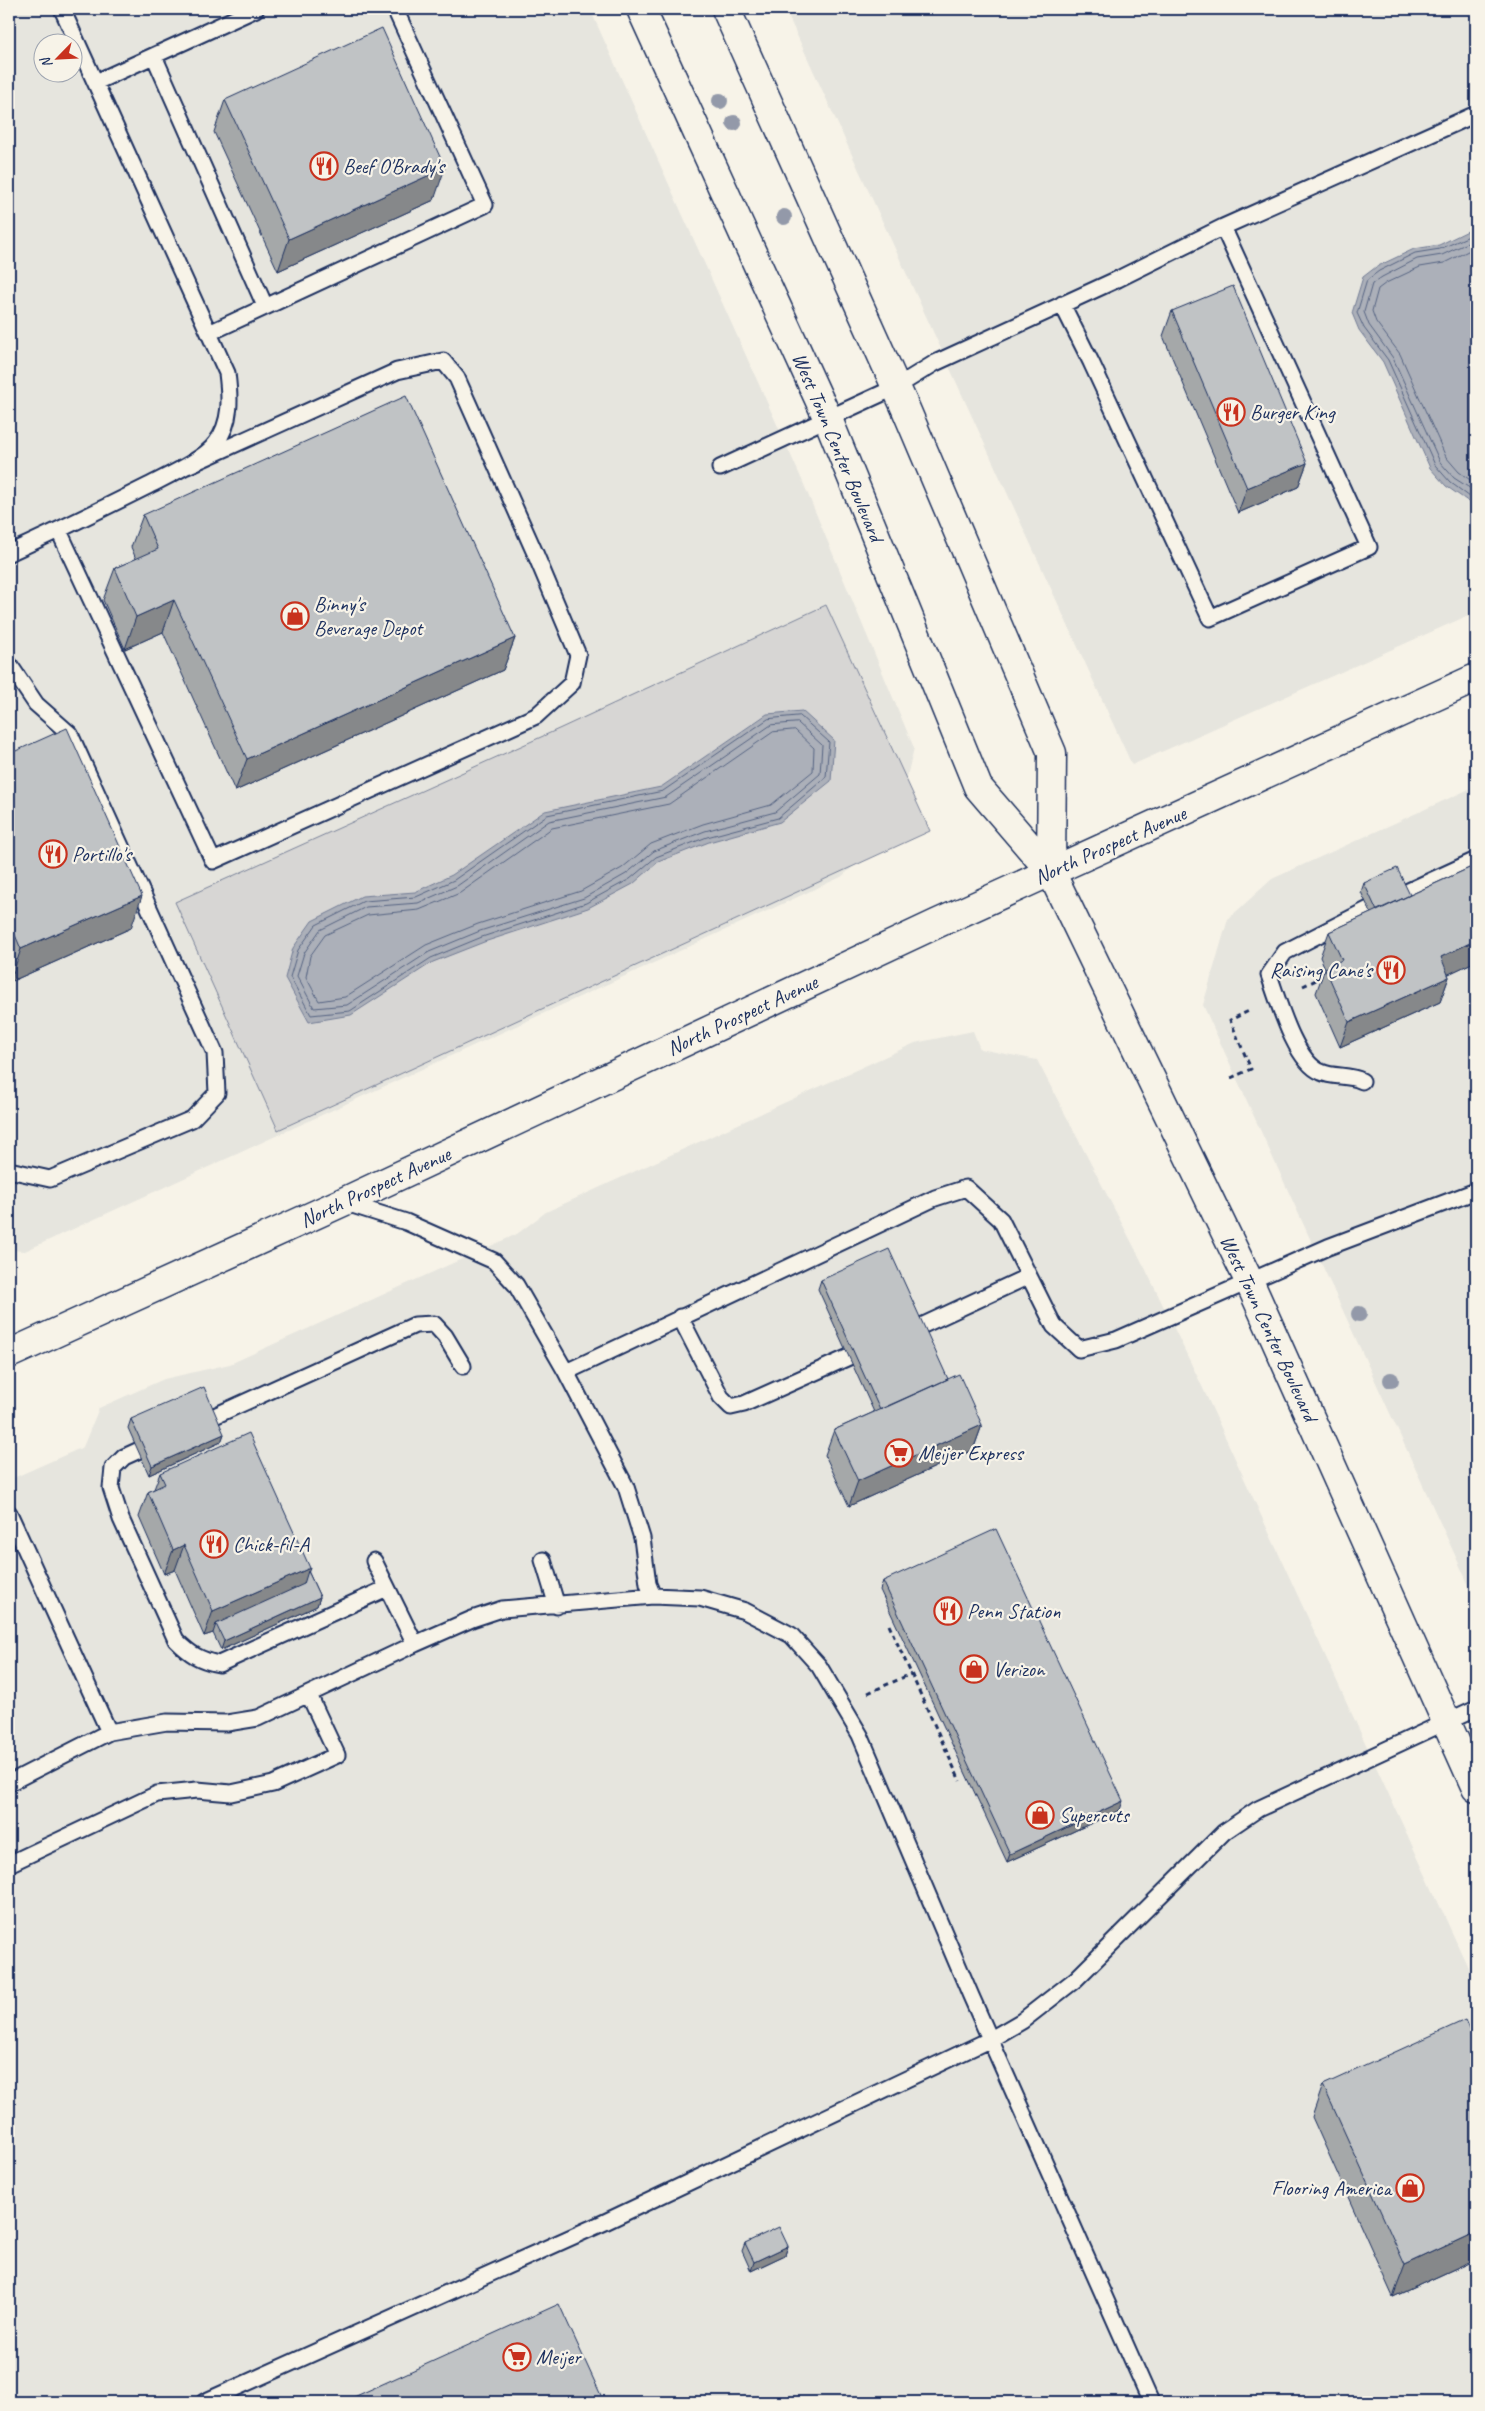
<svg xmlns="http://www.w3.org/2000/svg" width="1485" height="2411" viewBox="0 0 1485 2411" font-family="Caveat,sans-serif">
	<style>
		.built { fill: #e6e5de; fill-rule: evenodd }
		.green { fill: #d7d6d4; stroke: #798299 }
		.water { fill: #acb0b9; stroke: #727c95 }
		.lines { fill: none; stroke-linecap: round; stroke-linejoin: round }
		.shore { stroke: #556382; stroke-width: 1 }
		.lane-casing { stroke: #1b2f5e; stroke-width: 19 }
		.secondary-casing { stroke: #1b2f5e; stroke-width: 31 }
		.primary-casing { stroke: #1b2f5e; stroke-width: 31 }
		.path { stroke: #1b2f5e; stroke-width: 3; stroke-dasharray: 5 4; stroke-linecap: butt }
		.lane { stroke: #f7f3e8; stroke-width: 15 }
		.secondary { stroke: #f7f3e8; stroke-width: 28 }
		.primary { stroke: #f7f3e8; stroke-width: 28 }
		.tree { fill: #9399a9 }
		.wall { fill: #a5a8a9; stroke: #1b2f5e }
		.shaded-wall { fill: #86888a; stroke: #1b2f5e }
		.building { fill: #c0c3c5; stroke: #1b2f5e }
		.labels { text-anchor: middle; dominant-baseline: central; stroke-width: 4.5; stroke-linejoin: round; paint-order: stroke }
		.poi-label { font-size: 21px; fill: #1b2f5e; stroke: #f7f3e8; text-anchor: start }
		.street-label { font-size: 21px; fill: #1b2f5e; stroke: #f7f3e8 }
	</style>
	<rect width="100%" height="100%" fill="#f7f3e8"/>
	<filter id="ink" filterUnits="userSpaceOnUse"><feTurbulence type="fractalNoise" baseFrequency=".02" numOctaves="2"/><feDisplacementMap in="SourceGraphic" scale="10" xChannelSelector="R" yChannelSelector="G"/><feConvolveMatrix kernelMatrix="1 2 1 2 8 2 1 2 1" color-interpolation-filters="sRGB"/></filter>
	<g filter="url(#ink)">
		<path class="built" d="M9 9H590L802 480 914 748 893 833 841 877 25 1251 9 1250ZM42 42H72V72H42Z
			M785 9H1476V612L1132 765Z
			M1476 786V1601L1203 1005 1228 919 1272 879Z
			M973 1031 980 1049 1037 1060 1145 1268 1200 1382 1476 1985V2402H9V1480L83 1447 99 1408 164 1379 230 1364 517 1234 546 1212 915 1043Z"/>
		<path class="green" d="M826 605 930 831 278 1130 175 902 561 728Z"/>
		<path class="water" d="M1476 227V503L1469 502 1446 486 1430 468 1383 362 1359 330 1352 313 1363 277 1376 267 1414 249 1439 245Z
			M802 711 834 740 831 781 780 822 709 842 658 862 633 884 588 908 484 942 433 962 351 1015 309 1022 285 978 293 948 312 921 362 896 415 892 452 875 545 811 661 787 767 714Z"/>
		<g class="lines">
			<path class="shore" d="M1476 233 1440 249 1415 253 1379 271 1367 280 1357 313 1364 328 1388 360 1435 465 1450 482 1470 497 1476 498
				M1476 239 1442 255 1417 259 1382 277 1372 284 1364 312 1369 325 1393 358 1440 462 1454 478 1476 492
				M1476 247 1444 263 1420 267 1386 283 1378 289 1372 311 1376 322 1400 354 1446 457 1459 472 1476 484
				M800 716 829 742 826 777 778 818 707 837 656 857 630 879 586 903 482 937 431 958 350 1011 311 1015 290 977 298 950 316 925 364 901 416 897 454 880 547 815 663 791 768 719Z
				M798 723 822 745 820 774 775 812 705 831 654 851 626 874 584 898 480 931 429 952 347 1005 314 1008 297 976 304 953 320 930 366 907 418 903 457 886 549 821 666 797 771 725Z
				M795 730 814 748 813 771 771 805 703 824 651 844 622 868 581 891 478 924 426 945 345 997 319 1001 306 977 310 956 325 935 368 915 419 910 460 893 552 828 669 804 773 732Z"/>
			<g class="lane-casing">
				<path id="lane" d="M154 56 265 306
					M96 82 256 9
					M1062 304 1091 362 1210 618 1369 547 1223 227
					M209 333 485 205 395 9
					M720 468 896 387 935 363 1118 279 1223 227 1476 114
					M59 531 213 861 536 716 572 683 578 655 535 553 457 378 443 361 397 371 187 466
					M9 553C55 532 100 510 146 487 165 477 204 460 216 443 232 422 230 397 227 373L62 9
					M1402 894 1476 860
					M1362 1081C1349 1074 1334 1078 1321 1072 1295 1062 1278 1000 1269 975L1285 952 1369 909
					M9 1170 50 1179 192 1119 217 1093 215 1053 70 734 36 704 9 664
					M343 1202 406 1222 494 1261 516 1285 566 1372 626 1487 642 1538 648 1584 653 1596
					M680 1317 721 1397 731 1407 744 1404 849 1357
					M917 1328 1029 1276
					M566 1372 935 1198 966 1188 1001 1220 1054 1326 1079 1349 1116 1340 1328 1247 1476 1191
					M199 1423 415 1325 434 1324 445 1336 463 1366
					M157 1442 124 1457 113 1468 111 1488 121 1519 176 1640C190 1654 199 1660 219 1664L387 1588
					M9 1513 109 1732
					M543 1560 557 1606
					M374 1561 415 1644
					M9 1783 109 1732 167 1722 227 1723 258 1718 415 1644 472 1619 502 1609 653 1596 700 1598 745 1611 791 1635 819 1666 860 1735 971 1996 1151 2402
					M9 1864 157 1794 197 1790 231 1793 273 1784 337 1755 309 1695
					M204 2402 605 2222 991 2039 1022 2021 1076 1979 1224 1832 1258 1809 1476 1708"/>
			</g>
			<g class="secondary-casing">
				<path id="secondary" d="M641 9 828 419 978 787 1051 872 1249 1281 1476 1788
					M726 9 905 407 1052 753 1051 872"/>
			</g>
			<g class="primary-casing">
				<path id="primary" d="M9 1354 343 1202 936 924 1476 678"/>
			</g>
			<path class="path" d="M1303 986 1325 976
				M1231 1078 1251 1069 1230 1020 1251 1010
				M889 1625 960 1781
				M868 1693 911 1674"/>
			<use href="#lane" class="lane"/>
			<use href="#secondary" class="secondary"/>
			<use href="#primary" class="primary"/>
		</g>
		<g class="tree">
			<circle cx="720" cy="101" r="8"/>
			<circle cx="734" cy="123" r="8"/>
			<circle cx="784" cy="217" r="8"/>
			<circle cx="1359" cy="1314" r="8"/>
			<circle cx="1391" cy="1380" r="8"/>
		</g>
		<path class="wall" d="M225 100 434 200 278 271 214 132Z
			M1172 311 1307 463 1298 487 1238 513 1163 336Z
			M143 515 515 638 503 670 235 791 163 632 125 649 103 600 115 568 136 559 131 547Z
			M9 754 131 928 10 982 9 979Z
			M1476 865V965L1474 962 1448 974 1449 977 1440 1002 1340 1047 1316 993 1325 968 1320 957 1329 932 1371 913 1361 892 1364 883 1410 895Z
			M821 1280 948 1379 982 1425 973 1450 849 1506 825 1455 834 1430 874 1412 818 1289Z
			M131 1419 224 1434 221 1442 149 1475 128 1428Z
			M160 1473 310 1568 308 1571 320 1597 317 1606 221 1650 213 1633 204 1636 175 1570 164 1574 139 1517 148 1492 154 1489Z
			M883 1581 1120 1810 1007 1862 880 1590Z
			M1476 2045V2259L1393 2297 1312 2117 1323 2085Z
			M745 2243 788 2246 785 2255 751 2271 742 2251Z"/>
		<path class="shaded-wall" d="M445 168 434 200 278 271 289 239Z
			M1307 463 1298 487 1238 513 1247 488Z
			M174 600 163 632 125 649 136 617Z
			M515 638 503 670 235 791 247 759Z
			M142 896 131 928 10 982 21 949Z
			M1476 940V955L1474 962 1432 982 1441 957Z
			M1449 977 1440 1002 1340 1047 1349 1022Z
			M982 1425 973 1450 849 1506 858 1481Z
			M224 1434 221 1442 149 1475 152 1466Z
			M184 1545 175 1570 164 1574 173 1550Z
			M310 1568 301 1593 216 1624 213 1633 204 1636 213 1611Z
			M320 1597 317 1606 221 1650 224 1641Z
			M1123 1801 1120 1810 1007 1862 1010 1854Z
			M1476 2232V2259L1393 2297 1405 2265Z
			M788 2246 785 2255 751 2271 754 2262Z"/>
		<path class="building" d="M382 28 445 168 289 239 225 100Z
			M1233 286 1307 463 1247 488 1172 311Z
			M406 396 515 638 247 759 174 600 136 617 115 568 158 549 143 515Z
			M67 728 142 896 21 949 9 921V754Z
			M1476 865V940L1441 957 1449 977 1349 1022 1325 968 1342 960 1329 932Z
			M1397 868 1410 895 1377 911 1364 883Z
			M889 1249 948 1379 880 1410 821 1280Z
			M959 1374 982 1425 858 1481 834 1430Z
			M204 1387 224 1434 152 1466 131 1419Z
			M249 1433 310 1568 213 1611 184 1545 173 1550 148 1492 165 1484 160 1473Z
			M996 1529 1123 1801 1010 1854 883 1581Z
			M308 1571 320 1597 224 1641 216 1624 304 1584Z
			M1465 2020 1476 2045V2232L1405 2265 1323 2085Z
			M779 2227 788 2246 754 2262 745 2243Z
			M559 2304 604 2402H343Z"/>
	</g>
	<defs>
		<g id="restaurant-ring" transform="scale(1.4375)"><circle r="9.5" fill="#f7f3e8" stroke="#c8321e" stroke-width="1.5"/><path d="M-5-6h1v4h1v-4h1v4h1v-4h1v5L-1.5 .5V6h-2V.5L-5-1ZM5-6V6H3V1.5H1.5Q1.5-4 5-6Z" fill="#c8321e"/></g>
		<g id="shop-ring" transform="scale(1.4375)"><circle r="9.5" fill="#f7f3e8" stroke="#c8321e" stroke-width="1.5"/><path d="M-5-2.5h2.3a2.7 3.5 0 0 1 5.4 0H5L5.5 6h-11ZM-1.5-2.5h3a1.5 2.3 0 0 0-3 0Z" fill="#c8321e"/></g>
		<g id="supermarket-ring" transform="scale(1.4375)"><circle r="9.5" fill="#f7f3e8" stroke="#c8321e" stroke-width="1.5"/><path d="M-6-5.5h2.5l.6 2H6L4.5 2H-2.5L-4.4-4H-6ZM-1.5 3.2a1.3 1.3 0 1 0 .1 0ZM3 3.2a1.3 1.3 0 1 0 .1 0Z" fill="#c8321e"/></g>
	</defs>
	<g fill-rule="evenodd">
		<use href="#restaurant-ring" x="324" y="166"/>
		<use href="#restaurant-ring" x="1231" y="412"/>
		<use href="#shop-ring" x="295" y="616"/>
		<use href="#restaurant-ring" x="53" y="854"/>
		<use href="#restaurant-ring" x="1391" y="970"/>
		<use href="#supermarket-ring" x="899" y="1453"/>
		<use href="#restaurant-ring" x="214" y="1544"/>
		<use href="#restaurant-ring" x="948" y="1611"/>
		<use href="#shop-ring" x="974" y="1669"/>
		<use href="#shop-ring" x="1040" y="1815"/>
		<use href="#shop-ring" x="1410" y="2188"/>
		<use href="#supermarket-ring" x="517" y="2357"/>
	</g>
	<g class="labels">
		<g class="poi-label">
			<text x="343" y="166">Beef O'Brady's</text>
			<text x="1250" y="412">Burger King</text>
			<text x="314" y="604">Binny's<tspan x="314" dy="24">Beverage Depot</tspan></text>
			<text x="72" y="854">Portillo's</text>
			<text x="1372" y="970" text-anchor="end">Raising Cane's</text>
			<text x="918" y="1453">Meijer Express</text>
			<text x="233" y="1544">Chick-fil-A</text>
			<text x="967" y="1611">Penn Station</text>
			<text x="993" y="1669">Verizon</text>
			<text x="1059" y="1815">Supercuts</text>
			<text x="1391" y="2188" text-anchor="end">Flooring America</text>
			<text x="536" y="2357">Meijer</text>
		</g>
		<g class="street-label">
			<text transform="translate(838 447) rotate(67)">West Town Center Boulevard</text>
			<text transform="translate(1110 845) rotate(-24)">North Prospect Avenue</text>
			<text transform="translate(742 1015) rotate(-25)">North Prospect Avenue</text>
			<text transform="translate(375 1187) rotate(-25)">North Prospect Avenue</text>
			<text transform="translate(1269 1328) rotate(65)">West Town Center Boulevard</text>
		</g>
	</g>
	<rect width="1485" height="2411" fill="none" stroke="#f7f3e8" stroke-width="30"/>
	<rect x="15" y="15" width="1455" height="2381" fill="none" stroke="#1b2f5e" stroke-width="2" filter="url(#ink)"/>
	<g transform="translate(58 58) rotate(246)"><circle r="24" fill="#f7f3e8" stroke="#9fa5b1"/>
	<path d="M0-4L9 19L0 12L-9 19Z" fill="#c8321e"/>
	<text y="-8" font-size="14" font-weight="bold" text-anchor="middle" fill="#1b2f5e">N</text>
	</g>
</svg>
